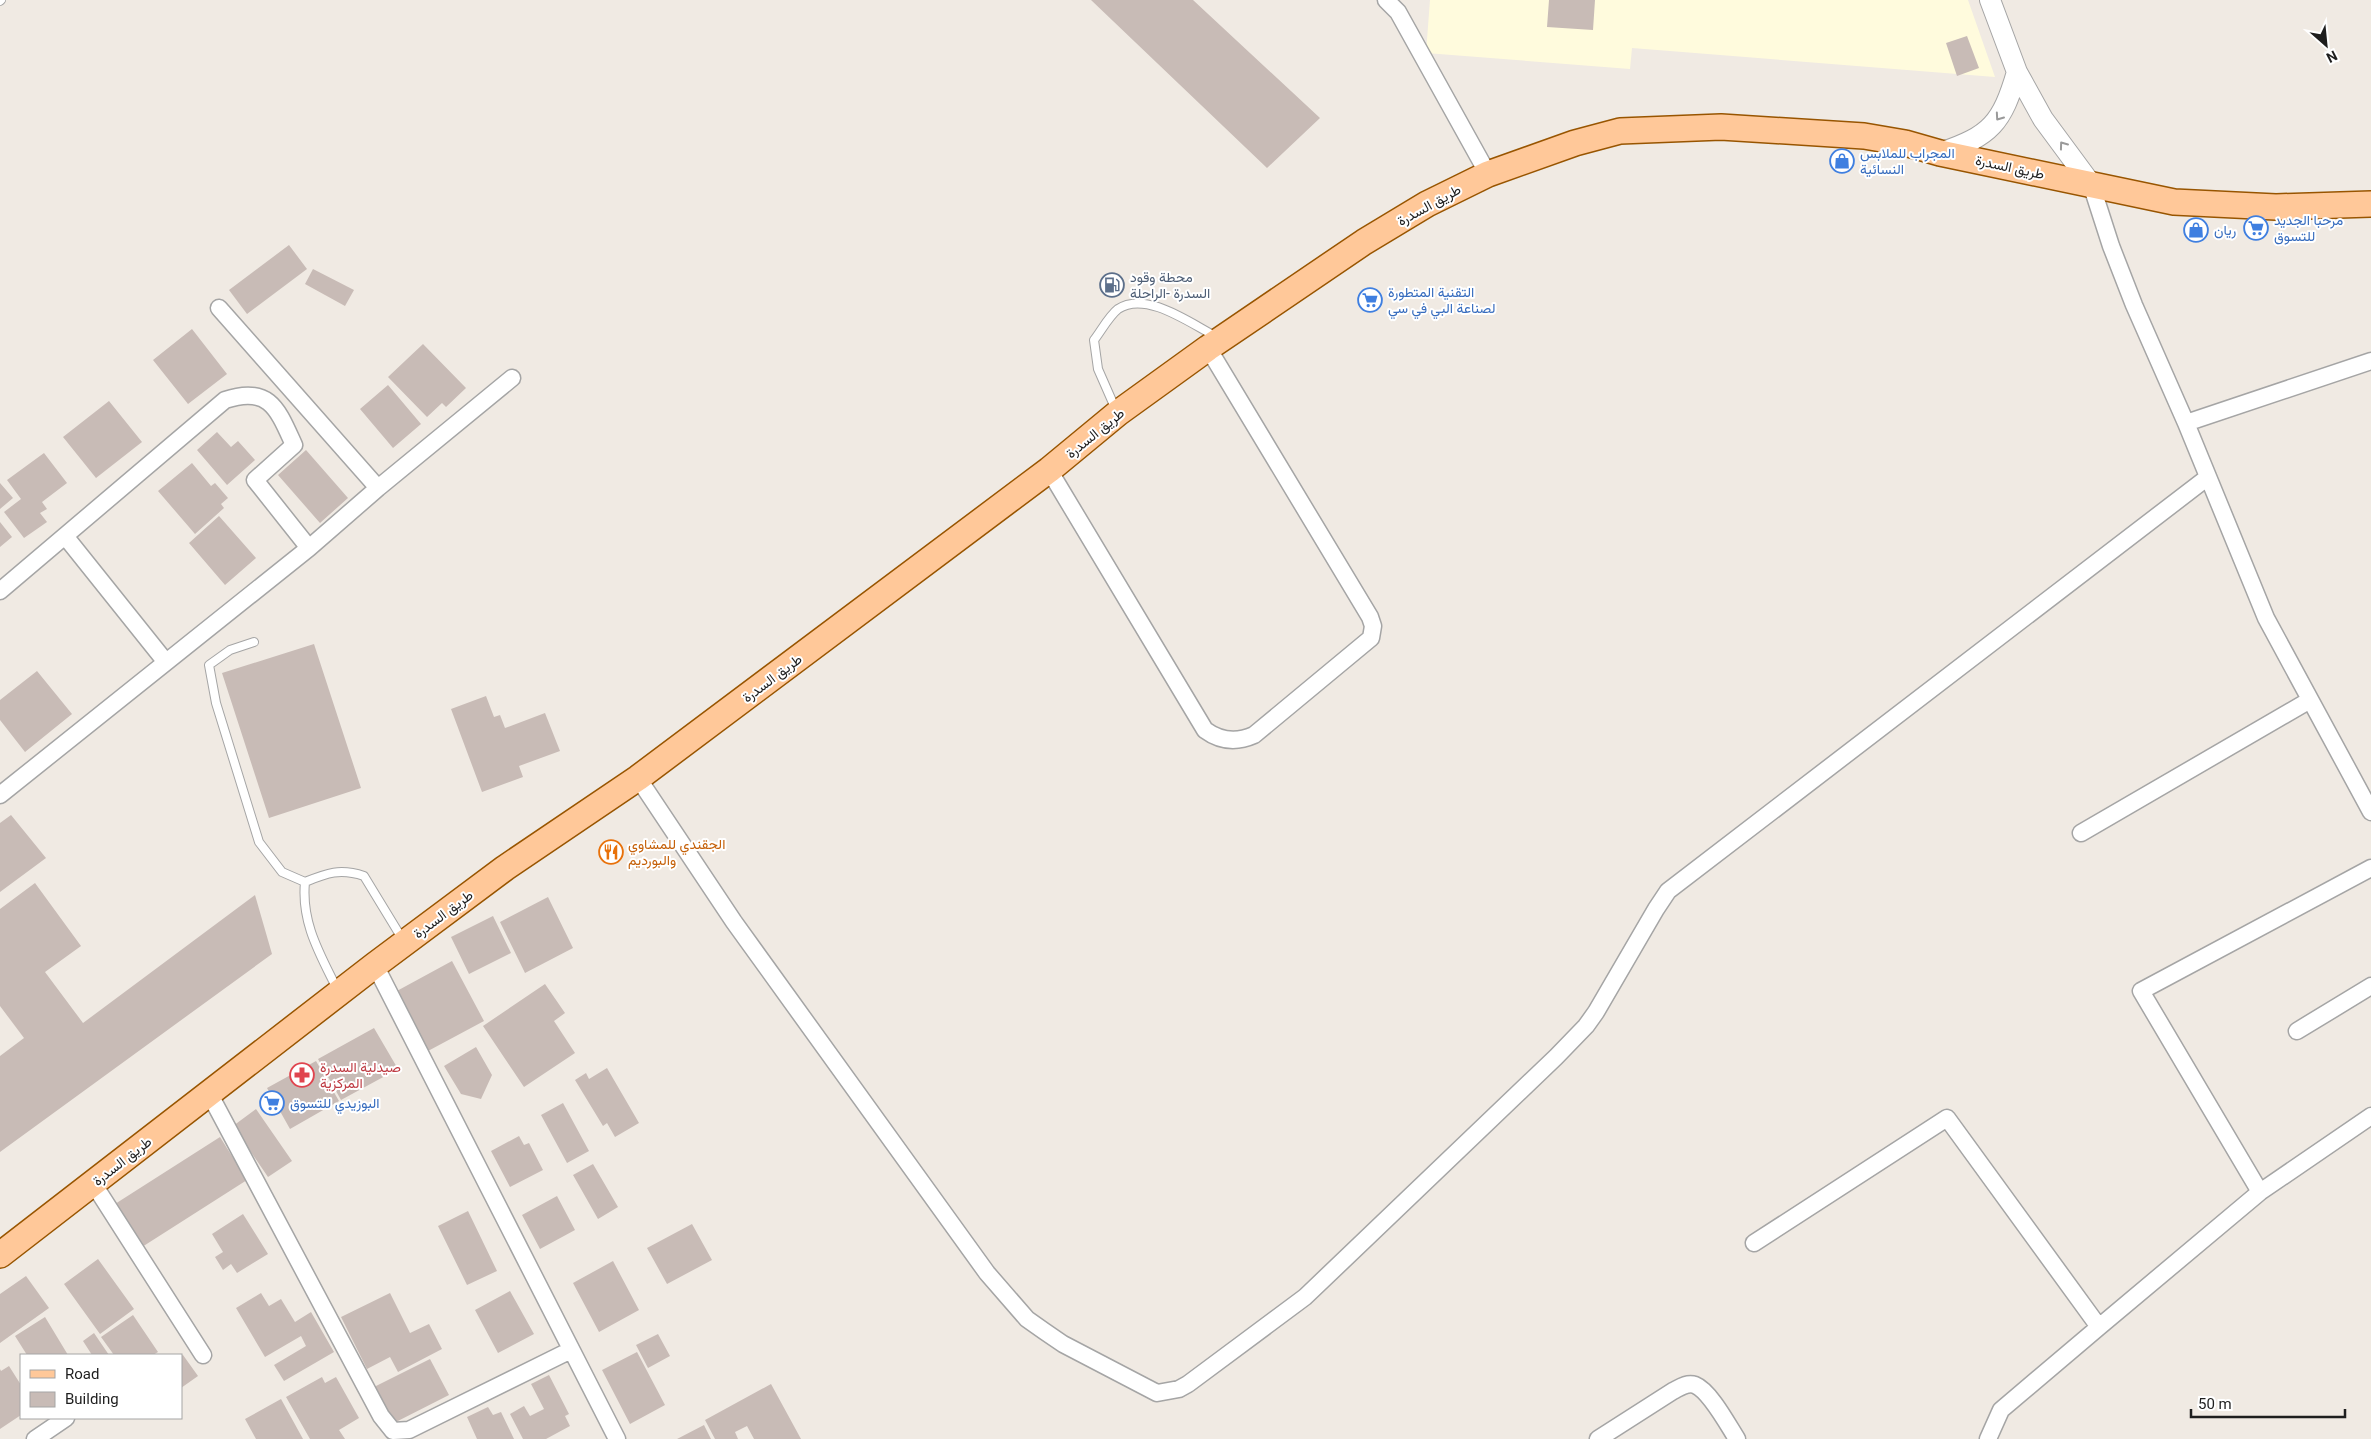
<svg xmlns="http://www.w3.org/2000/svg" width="2371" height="1439" viewBox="0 0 2371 1439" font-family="Roboto,Vazirmatn,sans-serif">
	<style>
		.education { fill: #fffbdd }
		.building { fill: #c8bbb6 }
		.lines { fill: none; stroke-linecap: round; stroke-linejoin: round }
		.service-casing { stroke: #a5a5a5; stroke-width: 10 }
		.minor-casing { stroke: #a5a5a5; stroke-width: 19 }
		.tertiary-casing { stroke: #a5a5a5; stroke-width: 22 }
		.primary-casing { stroke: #985500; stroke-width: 28 }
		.service { stroke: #fff; stroke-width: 8 }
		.minor { stroke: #fff; stroke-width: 16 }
		.tertiary { stroke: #fff; stroke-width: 20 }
		.primary { stroke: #ffc899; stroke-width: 25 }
		.oneway { stroke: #9a9a9a }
		.labels { text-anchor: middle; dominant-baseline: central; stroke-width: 4; stroke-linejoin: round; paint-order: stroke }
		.shop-label { font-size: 14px; fill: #366cbe; stroke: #fff; text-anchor: start }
		.street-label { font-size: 14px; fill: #1e1e1e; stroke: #fff }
		.service-label { font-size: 14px; fill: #4e5e75; stroke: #fff; text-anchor: start }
		.food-label { font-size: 14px; fill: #c56008; stroke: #fff; text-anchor: start }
		.health-label { font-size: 14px; fill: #be3a42; stroke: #fff; text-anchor: start }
	</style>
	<rect width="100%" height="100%" fill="#f0eae3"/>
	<path class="education" d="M1430 0H1968L1995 77 1632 48 1630 69 1426 53Z"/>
	<path class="building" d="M1091 0H1193L1320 118 1267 168Z
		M1549 0H1595L1593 30 1547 27Z
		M1967 36 1979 68 1957 76 1946 43Z
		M289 245 307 269 247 314 229 290Z
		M313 269 354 290 345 306 305 284Z
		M192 329 227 374 188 404 153 360Z
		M423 344 466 388 446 407 442 403 427 417 388 377Z
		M388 385 421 424 393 448 360 409Z
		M109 401 142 442 96 478 63 437Z
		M217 432 231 447 238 441 255 460 227 485 197 450Z
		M306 450 348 498 320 523 278 475Z
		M44 453 67 483 42 502 47 509 40 513 47 522 24 538 4 512 21 499 7 480Z
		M192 463 211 486 215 483 228 498 221 504 224 508 195 534 158 491Z
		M0 483 13 498 0 509Z
		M219 516 256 558 225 585 189 543Z
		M0 522 12 537 0 547Z
		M314 644 361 788 269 818 222 673Z
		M37 671 72 714 25 752 0 720V700Z
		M486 696 494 717 500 715 505 728 545 713 560 751 519 766 523 777 482 792 451 709Z
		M11 815 46 858 0 892V823Z
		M35 883 81 946 45 972 83 1023 255 895 272 954 0 1152V1056L24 1038 0 1006V909Z
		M548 897 573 948 525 973 500 922Z
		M493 916 511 953 469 974 451 937Z
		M452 961 484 1021 428 1051 395 992Z
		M545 984 565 1013 554 1021 575 1053 524 1087 483 1026Z
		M374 1028 398 1069 341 1100 318 1059Z
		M476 1047 492 1075 481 1099 461 1094 444 1066Z
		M316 1061 339 1101 290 1129 267 1088Z
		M607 1068 639 1123 615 1137 607 1123 603 1126 575 1080 586 1073 589 1079Z
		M563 1103 589 1151 567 1163 541 1115Z
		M256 1109 292 1161 268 1177 233 1126Z
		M519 1136 524 1145 529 1143 543 1170 510 1187 491 1151Z
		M220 1137 247 1180 142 1247 115 1204Z
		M593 1164 618 1207 598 1219 573 1175Z
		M557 1196 575 1230 540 1249 522 1215Z
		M468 1211 497 1271 467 1285 438 1226Z
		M243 1214 268 1254 237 1273 231 1264 223 1270 215 1257 223 1252 212 1234Z
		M692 1224 712 1260 667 1284 647 1248Z
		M98 1259 134 1309 100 1334 64 1284Z
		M613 1261 639 1310 599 1332 573 1283Z
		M26 1276 49 1308 0 1343V1294Z
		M510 1291 534 1334 498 1353 475 1310Z
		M261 1293 269 1306 281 1299 295 1322 311 1312 334 1352 284 1381 274 1365 306 1346 301 1336 265 1357 236 1308Z
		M390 1293 410 1333 429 1324 442 1349 398 1372 390 1357 367 1369 341 1317Z
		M133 1315 158 1352 153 1355H114L101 1337Z
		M45 1317 68 1355H27L15 1336Z
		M94 1333 109 1355H92L83 1341Z
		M658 1334 670 1356 648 1368 636 1345Z
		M637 1352 665 1405 630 1424 602 1370Z
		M183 1355 198 1376 181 1388V1356Z
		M430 1359 449 1395 388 1426 370 1389Z
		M9 1366 21 1385V1415L0 1429V1369L1 1371Z
		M549 1375 569 1414 565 1416 570 1426 546 1439H523L510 1414 524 1406 530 1416 544 1409 531 1384Z
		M322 1377 325 1383 336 1377 359 1418 339 1430 345 1439H310L286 1397Z
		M771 1384 801 1439H754L747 1426 735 1432 738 1439H715L705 1420Z
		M281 1399 303 1439H256L245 1419Z
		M488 1407 493 1415 501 1412 514 1439H477L467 1417Z
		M704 1425 711 1439H677Z"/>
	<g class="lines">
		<g class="service-casing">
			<path id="service" d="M0 1 1 0
				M1116 410 1098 369 1094 340C1101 331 1109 316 1118 309 1146 290 1191 324 1217 337
				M254 642 230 650 209 665 216 703 259 842 282 872 305 882
				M337 989C320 954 301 923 305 882 327 873 340 868 364 876L403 940"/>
		</g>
		<g class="minor-casing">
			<path id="minor" d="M1386 0 1398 12 1488 174
				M2091 184 2111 246 2134 305 2186 423 2266 618 2371 812
				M219 308 378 488
				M2186 423 2371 361
				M1049 470 1205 730C1220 741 1236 743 1254 735L1371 638 1373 626 1370 617 1208 348
				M65 536 165 661
				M0 591 225 400C270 385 278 410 294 445L255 480 309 548
				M638 778 734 922 987 1273 1027 1319 1044 1331 1063 1344 1157 1393 1179 1389 1188 1384 1305 1297 1556 1057 1586 1026 1596 1012 1656 909 1668 891 2208 477
				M0 795 309 548 378 488 512 378
				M2081 833 2310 700
				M375 965 617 1439
				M2297 1031 2371 986
				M209 1093 381 1416 393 1431 409 1430 571 1350
				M93 1183 203 1355
				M2260 1192 2141 991 2371 868
				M1754 1243 1947 1118 2099 1327
				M35 1439 66 1418
				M1598 1439 1673 1391C1679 1388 1687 1382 1695 1385 1710 1391 1728 1425 1737 1439
				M1988 1439 2001 1410 2099 1327 2260 1192 2371 1116"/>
		</g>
		<g class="tertiary-casing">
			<path id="tertiary" d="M1990 0 2017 72 2043 119 2091 184
				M1940 153C1991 136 2002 123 2017 72"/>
		</g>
		<g class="primary-casing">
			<path id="primary" d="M0 1255 375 965 505 868 638 778 1049 470 1118 413 1208 348 1364 242 1427 204 1488 174 1575 143 1620 131 1721 127 1864 136 1905 143 1940 153 2174 202 2276 207 2371 204"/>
		</g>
		<use href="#service" class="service"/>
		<use href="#minor" class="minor"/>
		<use href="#tertiary" class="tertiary"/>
		<use href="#primary" class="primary"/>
	</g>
	<defs><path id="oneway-chevron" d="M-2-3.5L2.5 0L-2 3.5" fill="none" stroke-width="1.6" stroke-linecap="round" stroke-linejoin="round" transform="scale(1.25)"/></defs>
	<g class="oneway">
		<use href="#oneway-chevron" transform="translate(1999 117) rotate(125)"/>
		<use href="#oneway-chevron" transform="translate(2063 145) rotate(-126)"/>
	</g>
	<defs>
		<g id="shop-ring" transform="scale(1.25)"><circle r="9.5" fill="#fff" stroke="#3f7fe0" stroke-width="1.5"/><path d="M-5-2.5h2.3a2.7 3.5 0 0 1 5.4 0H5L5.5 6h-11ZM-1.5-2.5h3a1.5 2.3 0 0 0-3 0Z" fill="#3f7fe0"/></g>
		<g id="supermarket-ring" transform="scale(1.25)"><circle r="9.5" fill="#fff" stroke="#3f7fe0" stroke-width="1.5"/><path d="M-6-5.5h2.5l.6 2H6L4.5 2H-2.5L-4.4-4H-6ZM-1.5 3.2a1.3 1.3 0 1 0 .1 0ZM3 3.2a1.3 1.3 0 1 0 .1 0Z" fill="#3f7fe0"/></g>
		<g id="fuel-ring" transform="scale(1.25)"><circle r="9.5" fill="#fff" stroke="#5c6f8a" stroke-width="1.5"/><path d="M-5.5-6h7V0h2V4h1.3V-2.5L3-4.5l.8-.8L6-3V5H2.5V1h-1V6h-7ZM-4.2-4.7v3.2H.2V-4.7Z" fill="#5c6f8a"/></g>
		<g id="restaurant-ring" transform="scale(1.25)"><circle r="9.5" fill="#fff" stroke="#e8710a" stroke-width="1.5"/><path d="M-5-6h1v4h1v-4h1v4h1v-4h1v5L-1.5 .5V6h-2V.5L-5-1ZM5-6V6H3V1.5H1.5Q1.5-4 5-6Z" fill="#e8710a"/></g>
		<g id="pharmacy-ring" transform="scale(1.25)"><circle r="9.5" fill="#fff" stroke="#e0444e" stroke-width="1.5"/><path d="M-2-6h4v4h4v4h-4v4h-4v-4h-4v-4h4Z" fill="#e0444e"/></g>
	</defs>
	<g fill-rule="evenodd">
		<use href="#shop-ring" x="1842" y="161"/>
		<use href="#supermarket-ring" x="2256" y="228"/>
		<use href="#shop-ring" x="2196" y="230"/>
		<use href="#fuel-ring" x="1112" y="285"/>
		<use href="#supermarket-ring" x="1370" y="300"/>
		<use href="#restaurant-ring" x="611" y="852"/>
		<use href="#pharmacy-ring" x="302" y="1075"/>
		<use href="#supermarket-ring" x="272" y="1103"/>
	</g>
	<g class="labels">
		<g class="shop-label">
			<text x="1860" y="153">المجراب للملابس<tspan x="1860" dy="16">النسائية</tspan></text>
			<text x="2274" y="220">مرحبا الجديد<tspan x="2274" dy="16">للتسوق</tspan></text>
			<text x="2214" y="230">ريان</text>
			<text x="1388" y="292">التقنية المتطورة<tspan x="1388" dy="16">لصناعة البي في سي</tspan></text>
			<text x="290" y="1103">البوزيدي للتسوق</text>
		</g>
		<g class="street-label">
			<text transform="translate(2010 167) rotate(12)">طريق السدرة</text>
			<text transform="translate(1429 205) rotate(-29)">طريق السدرة</text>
			<text transform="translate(1095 433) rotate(-39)">طريق السدرة</text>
			<text transform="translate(772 678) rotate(-37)">طريق السدرة</text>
			<text transform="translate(443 914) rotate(-37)">طريق السدرة</text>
			<text transform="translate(122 1161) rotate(-38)">طريق السدرة</text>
		</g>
		<g class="service-label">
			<text x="1130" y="277">محطة وقود<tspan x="1130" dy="16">السدرة -الراحلة</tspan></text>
		</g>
		<g class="food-label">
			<text x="628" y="844">الجقندي للمشاوي<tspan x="628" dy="16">والبورديم</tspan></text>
		</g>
		<g class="health-label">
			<text x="320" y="1067">صيدلية السدرة<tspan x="320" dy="16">المركزية</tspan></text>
		</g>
	</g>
	<rect x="20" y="1354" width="162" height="65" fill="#ffffff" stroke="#a5a5a5"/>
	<rect x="30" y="1370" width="25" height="8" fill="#ffc899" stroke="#a5a5a5"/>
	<text x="65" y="1379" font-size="15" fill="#1e1e1e">Road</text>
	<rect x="30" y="1392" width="25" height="15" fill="#c8bbb6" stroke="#a5a5a5"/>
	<text x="65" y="1404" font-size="15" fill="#1e1e1e">Building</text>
	<g transform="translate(2326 45) rotate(153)" stroke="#ffffff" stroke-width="4" paint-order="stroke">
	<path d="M0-4L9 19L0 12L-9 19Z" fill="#1e1e1e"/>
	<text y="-8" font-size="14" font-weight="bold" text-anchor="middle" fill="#1e1e1e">N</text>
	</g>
	<path d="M2191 1409v8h154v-8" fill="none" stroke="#1e1e1e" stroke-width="2.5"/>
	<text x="2198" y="1409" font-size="15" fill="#1e1e1e" stroke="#ffffff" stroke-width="4" paint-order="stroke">50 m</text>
</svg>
